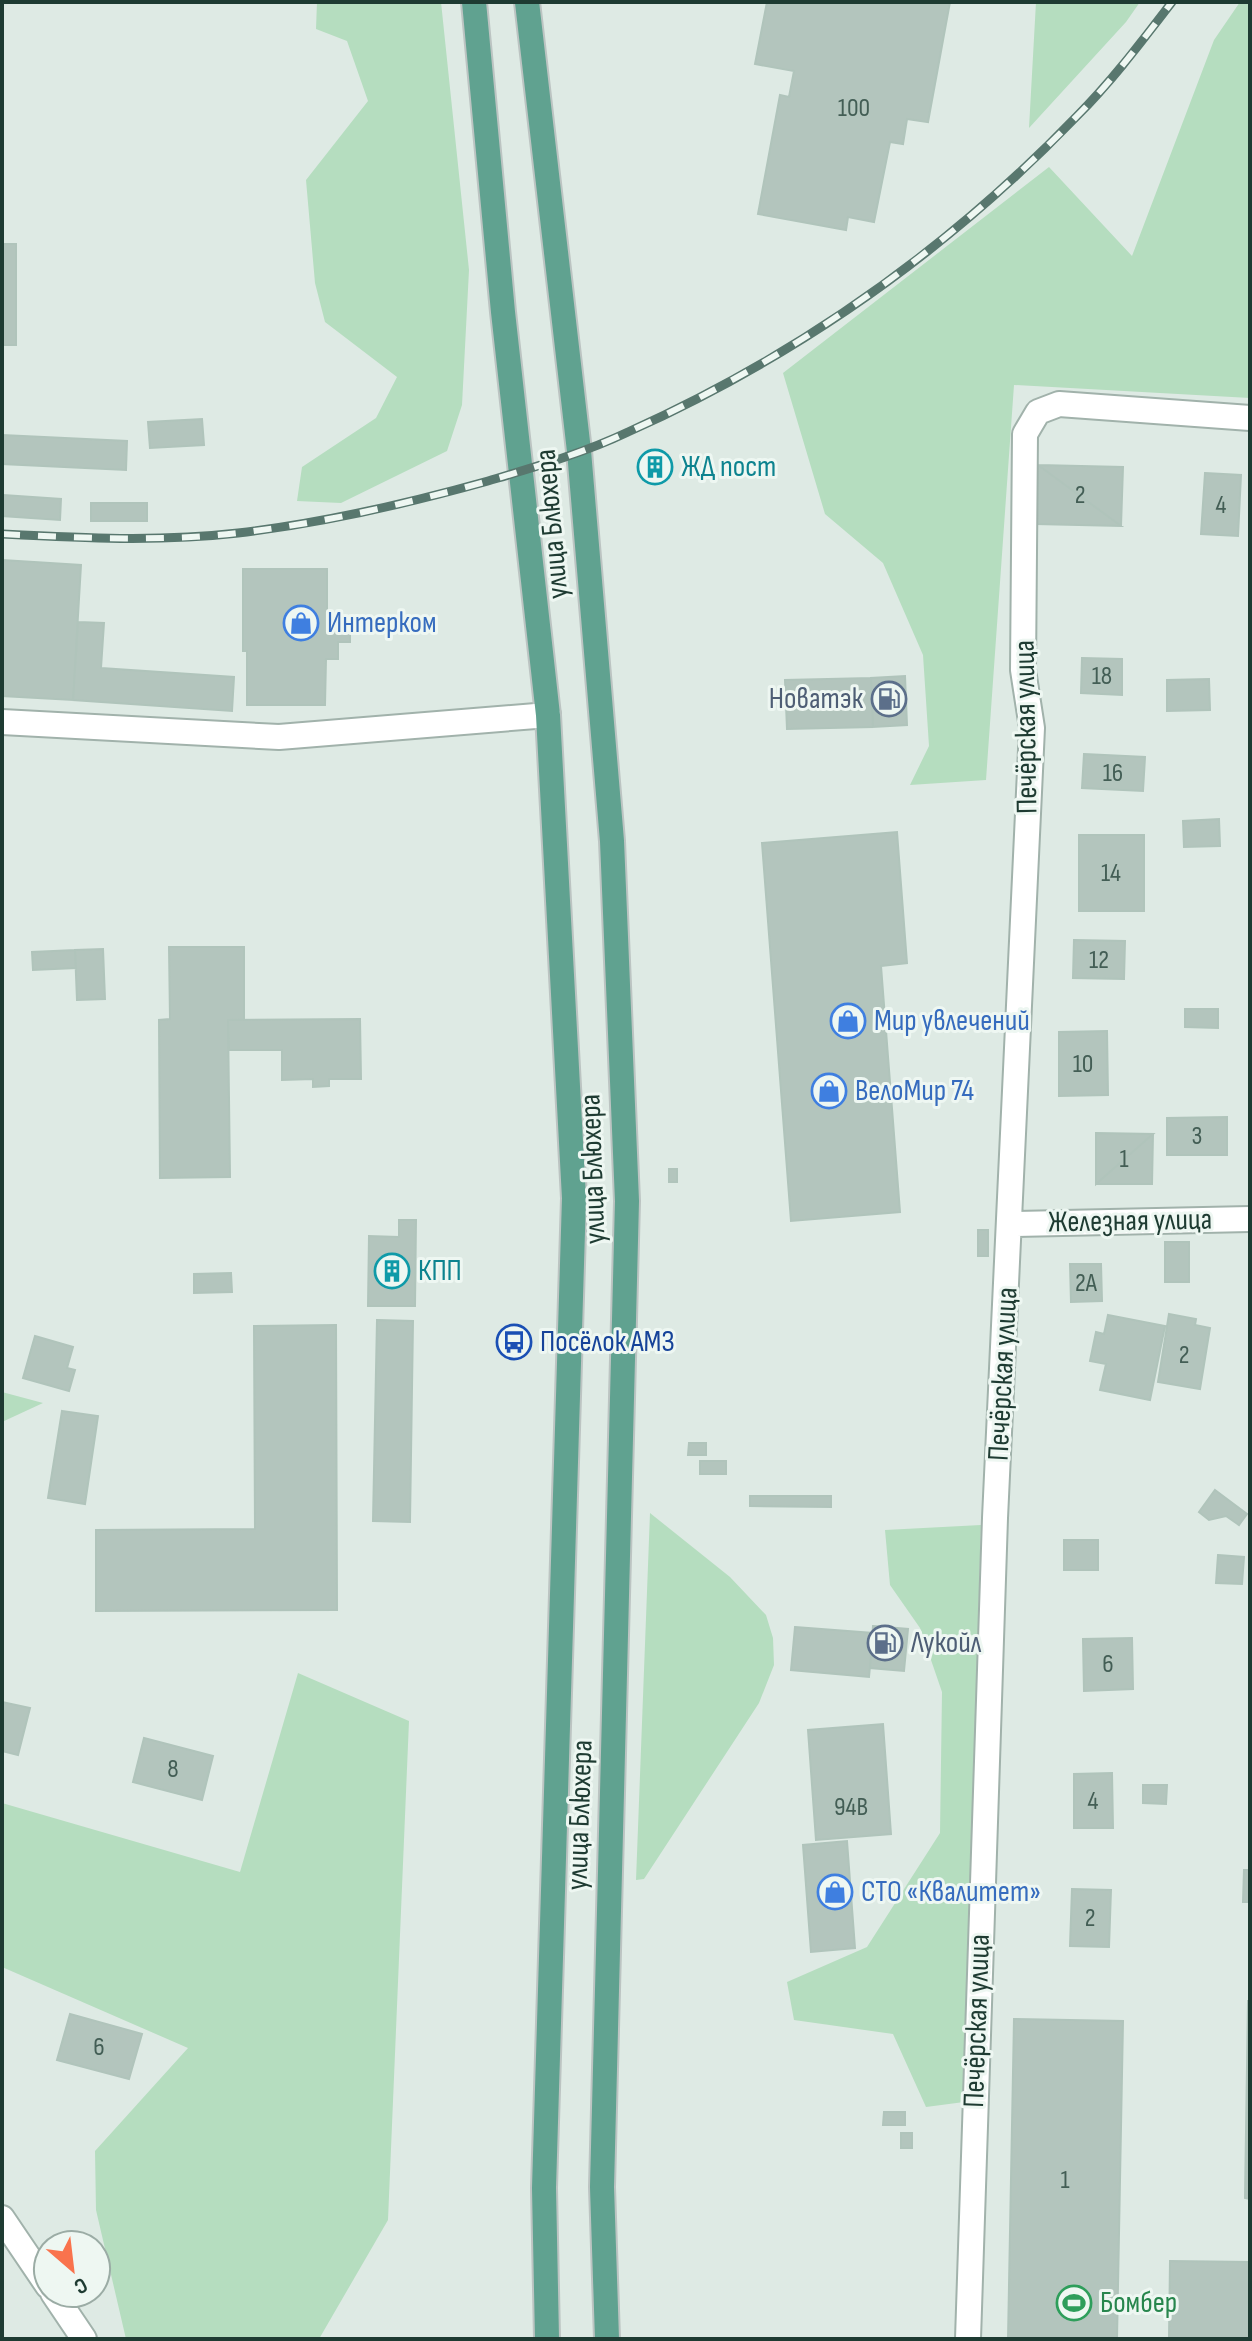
<svg xmlns="http://www.w3.org/2000/svg" width="1252" height="2341" viewBox="0 0 1252 2341" font-family="'Sofia Sans Condensed',sans-serif">
	<style>
		.green { fill: #b5ddbf }
		.building { fill: #b3c5bd; stroke: #b0c4bb; stroke-width: 2 }
		.lines { fill: none; stroke-linecap: round; stroke-linejoin: round }
		.minor-casing { stroke: #a1b2ab; stroke-width: 28 }
		.primary-casing { stroke: #bcc4c2; stroke-width: 28 }
		.minor { stroke: #fff; stroke-width: 24 }
		.primary { stroke: #60a290; stroke-width: 24 }
		.rail-casing { stroke: #58776e; stroke-width: 9 }
		.rail { stroke: #eef7f2; stroke-width: 6; stroke-dasharray: 18; stroke-linecap: butt }
		.labels { text-anchor: middle; dominant-baseline: central; stroke-width: 6; stroke-linejoin: round; paint-order: stroke }
		.number-label { font-size: 26px; fill: #435e55 }
		.culture-label { font-size: 30px; fill: #0d838f; stroke: #eef7f2; text-anchor: start }
		.street-label { font-size: 30px; fill: #1e3b32; stroke: #eef7f2 }
		.shop-label { font-size: 30px; fill: #366cbe; stroke: #eef7f2; text-anchor: start }
		.service-label { font-size: 30px; fill: #4e5e75; stroke: #eef7f2; text-anchor: end }
		.transit-label { font-size: 30px; fill: #164399; stroke: #eef7f2; text-anchor: start }
		.leisure-label { font-size: 30px; fill: #27864d; stroke: #eef7f2; text-anchor: start }
	</style>
	<rect width="100%" height="100%" fill="#deeae4"/>
	<path class="green" d="M317 2H441L469 270 462 405 447 451 341 503 297 501 302 467 376 418 397 377 325 322 315 283 306 180 368 101 347 41 316 29Z
		M1036 2H1140L1126 22 1029 128Z
		M1240 2H1250V398L1014 385 986 780 910 785 929 746 923 655 883 563 825 514 783 373 1049 167 1132 256 1214 40Z
		M2 1392 43 1403 2 1422Z
		M650 1513 730 1577 766 1615 773 1638 774 1665 759 1703 644 1879 636 1880Z
		M981 1525 964 2102 926 2107 893 2034 794 2020 787 1982 867 1947 940 1833 942 1692 920 1628 890 1585 885 1530Z
		M298 1673 409 1721 388 2220 319 2339H126L96 2210 95 2151 188 2048 2 1967V1803L240 1872Z"/>
	<path class="building" d="M767 2H950L928 122 907 119 903 144 890 142 874 222 848 217 846 230 758 214 780 95 789 97 794 71 755 64Z
		M2 244H16V345H2Z
		M202 419 204 445 150 448 148 422Z
		M2 435 127 441 126 470 2 464Z
		M668 455 669 478 643 480 642 457Z
		M1038 465 1123 467 1121 526 1036 524Z
		M1038 465 1121 526 1036 524Z
		M1205 473 1241 475 1238 536 1201 534Z
		M3 495 61 499 60 520 2 516Z
		M91 503H147V521H91Z
		M2 560 81 565 73 700 2 696Z
		M243 569H327V616H350V642H338V659H326L325 705H247V651H243Z
		M78 622 104 623 101 668 234 677 232 711 73 700Z
		M1082 658 1122 659V695L1081 693Z
		M905 676 907 725 873 727 871 678Z
		M871 678 873 727 787 729 785 680Z
		M1209 679 1210 710 1167 711V680Z
		M1084 754 1145 757 1143 791 1082 788Z
		M1219 819 1220 846 1184 847 1183 821Z
		M897 832 907 963 881 966 900 1212 791 1221 762 843Z
		M1079 835H1144V911H1079Z
		M1074 940 1125 941 1124 979 1073 978Z
		M169 947H244V1020H228L230 1177 160 1178 159 1020 170 1019Z
		M103 949 105 999 77 1000 75 950Z
		M75 950 76 968 33 970 32 952Z
		M1185 1009H1218V1028L1185 1027Z
		M360 1019 361 1079H329V1086L313 1087V1079L282 1080V1050H229L228 1020Z
		M1107 1031 1108 1095 1059 1096V1032Z
		M1227 1117V1155H1167V1118Z
		M1096 1133 1153 1134 1152 1184H1096Z
		M1096 1133 1153 1134 1096 1184Z
		M669 1169H677V1182H669Z
		M399 1220H416L415 1306H368L369 1236 399 1237Z
		M978 1230H988V1256H978Z
		M1165 1242H1189V1282H1165Z
		M1070 1264H1101L1102 1301 1071 1302Z
		M231 1273 232 1292 194 1293V1274Z
		M1169 1314 1196 1319 1195 1325 1210 1328 1200 1389 1158 1382Z
		M1108 1315 1165 1326 1150 1400 1100 1390 1106 1364 1090 1361 1096 1332 1104 1334Z
		M377 1320 413 1321 410 1522 373 1521Z
		M336 1325 337 1610 96 1611V1530L255 1529 254 1326Z
		M511 1328 521 1329 519 1352H510Z
		M35 1336 73 1347 67 1368 75 1370 69 1391 23 1378Z
		M62 1411 98 1416 85 1504 48 1498Z
		M689 1443H706V1455H688Z
		M700 1461H726V1474H700Z
		M1215 1490 1247 1514 1239 1525 1226 1516 1209 1520 1199 1512Z
		M750 1496H831V1507L750 1506Z
		M1064 1540H1098V1570H1064Z
		M1218 1555 1244 1557 1242 1584 1216 1583Z
		M873 1626 908 1629 904 1671 870 1668Z
		M795 1627 873 1633 869 1677 791 1670Z
		M1132 1638 1133 1689 1084 1691 1083 1639Z
		M2 1702 30 1708 18 1755 2 1751Z
		M883 1724 891 1834 816 1840 808 1730Z
		M144 1738 213 1756 202 1800 133 1782Z
		M1112 1773 1113 1828H1074V1774Z
		M1143 1785H1167L1166 1804 1143 1803Z
		M847 1841 855 1948 811 1952 803 1845Z
		M1244 1870H1250V1902H1243Z
		M1072 1889 1111 1890 1109 1947 1070 1946Z
		M1248 2001H1250V2199L1245 2198Z
		M70 2014 142 2034 129 2079 57 2060Z
		M1014 2019 1123 2021 1117 2339H1008Z
		M884 2112H905V2125H883Z
		M901 2133H912V2148H901Z
		M1170 2261 1250 2262V2339H1169Z"/>
	<g class="lines">
		<g class="minor-casing">
			<path id="minor" d="M2 722 279 737 548 715
				M1011 1224 1250 1219
				M2 2218 48 2286
				M53 2293 84 2339
				M968 2339 995 1518 1032 728 1023 670 1025 434 1038 412 1059 404 1250 418"/>
		</g>
		<g class="primary-casing">
			<path id="primary" d="M474 2 503 312 548 715 574 1198 544 2188 547 2339
				M527 2 579 451 612 841 627 1201 602 2187 607 2339"/>
		</g>
		<use href="#minor" class="minor"/>
		<use href="#primary" class="primary"/>
		<g class="rail-casing">
			<path id="rail" d="M2 534C81 538 159 542 238 533 323 523 406 504 488 481 535 467 584 453 628 432 797 356 949 249 1077 116 1112 81 1142 41 1172 2"/>
		</g>
		<use href="#rail" class="rail"/>
	</g>
	<defs>
		<g id="building-ring" transform="scale(1.8)"><circle r="9.5" fill="#eef7f2" stroke="#0f9aa8" stroke-width="1.5"/><path d="M-4-6H4V6H1V3H-1V6H-4ZM-2.5-4.3h1.7v1.8h-1.7ZM.8-4.3h1.7v1.8H.8ZM-2.5-1h1.7V.8h-1.7ZM.8-1h1.7V.8H.8Z" fill="#0f9aa8"/></g>
		<g id="shop-ring" transform="scale(1.8)"><circle r="9.5" fill="#eef7f2" stroke="#3f7fe0" stroke-width="1.5"/><path d="M-5-2.5h2.3a2.7 3.5 0 0 1 5.4 0H5L5.5 6h-11ZM-1.5-2.5h3a1.5 2.3 0 0 0-3 0Z" fill="#3f7fe0"/></g>
		<g id="fuel-ring" transform="scale(1.8)"><circle r="9.5" fill="#eef7f2" stroke="#5c6f8a" stroke-width="1.5"/><path d="M-5.5-6h7V0h2V4h1.3V-2.5L3-4.5l.8-.8L6-3V5H2.5V1h-1V6h-7ZM-4.2-4.7v3.2H.2V-4.7Z" fill="#5c6f8a"/></g>
		<g id="bus-ring" transform="scale(1.8)"><circle r="9.5" fill="#eef7f2" stroke="#1a4fb4" stroke-width="1.5"/><path d="M-5-6H5V4H4V6H2V4H-2V6H-4V4H-5ZM-3.5-4V0h7V-4ZM-3.5 1.2v1.5H-2V1.2ZM2 1.2v1.5H3.5V1.2Z" fill="#1a4fb4"/></g>
		<g id="stadium-ring" transform="scale(1.8)"><circle r="9.5" fill="#eef7f2" stroke="#2e9e5b" stroke-width="1.5"/><path d="M0-5a6.5 5 0 1 0 0 10a6.5 5 0 1 0 0-10ZM-3.5-1.8h7v3.6h-7Z" fill="#2e9e5b"/></g>
	</defs>
	<g fill-rule="evenodd">
		<use href="#building-ring" x="655" y="467"/>
		<use href="#shop-ring" x="301" y="623"/>
		<use href="#fuel-ring" x="889" y="699"/>
		<use href="#shop-ring" x="848" y="1021"/>
		<use href="#shop-ring" x="829" y="1091"/>
		<use href="#building-ring" x="392" y="1271"/>
		<use href="#bus-ring" x="514" y="1342"/>
		<use href="#fuel-ring" x="885" y="1643"/>
		<use href="#shop-ring" x="835" y="1892"/>
		<use href="#stadium-ring" x="1074" y="2303"/>
	</g>
	<g class="labels">
		<g class="number-label">
			<text x="854" y="108">100</text>
			<text x="1080" y="495">2</text>
			<text x="1221" y="505">4</text>
			<text x="1102" y="676">18</text>
			<text x="1113" y="773">16</text>
			<text x="1111" y="873">14</text>
			<text x="1099" y="960">12</text>
			<text x="1083" y="1064">10</text>
			<text x="1197" y="1136">3</text>
			<text x="1124" y="1159">1</text>
			<text x="1086" y="1283">2А</text>
			<text x="1184" y="1355">2</text>
			<text x="1108" y="1664">6</text>
			<text x="173" y="1769">8</text>
			<text x="1093" y="1801">4</text>
			<text x="851" y="1807">94В</text>
			<text x="1090" y="1918">2</text>
			<text x="99" y="2047">6</text>
			<text x="1065" y="2180">1</text>
		</g>
		<g class="culture-label">
			<text x="681" y="467">ЖД пост</text>
			<text x="418" y="1271">КПП</text>
		</g>
		<g class="street-label">
			<text transform="translate(552 524) rotate(-95)">улица Блюхера</text>
			<text transform="translate(1026 727) rotate(-91)">Печёрская улица</text>
			<text transform="translate(593 1169) rotate(-92)">улица Блюхера</text>
			<text transform="translate(1130 1221) rotate(-1)">Железная улица</text>
			<text transform="translate(1003 1374) rotate(-87)">Печёрская улица</text>
			<text transform="translate(580 1815) rotate(-88)">улица Блюхера</text>
			<text transform="translate(977 2021) rotate(-88)">Печёрская улица</text>
		</g>
		<g class="shop-label">
			<text x="327" y="623">Интерком</text>
			<text x="874" y="1021">Мир увлечений</text>
			<text x="855" y="1091">ВелоМир 74</text>
			<text x="861" y="1892">СТО «Квалитет»</text>
		</g>
		<g class="service-label">
			<text x="863" y="699">Новатэк</text>
			<text x="911" y="1643" text-anchor="start">Лукойл</text>
		</g>
		<g class="transit-label">
			<text x="540" y="1342">Посёлок АМЗ</text>
		</g>
		<g class="leisure-label">
			<text x="1100" y="2303">Бомбер</text>
		</g>
	</g>
	<rect width="1252" height="2341" fill="none" stroke="#1e3b32" stroke-width="8"/>
	<g transform="translate(72 2269) rotate(152)"><circle r="38" fill="#eef7f2" stroke="#9baca5" stroke-width="2"/>
	<path d="M0-6L14 30L0 20L-14 30Z" fill="#f9734d"/>
	<text y="-12" font-size="22" font-weight="bold" text-anchor="middle" fill="#1e3b32">С</text>
	</g>
</svg>
